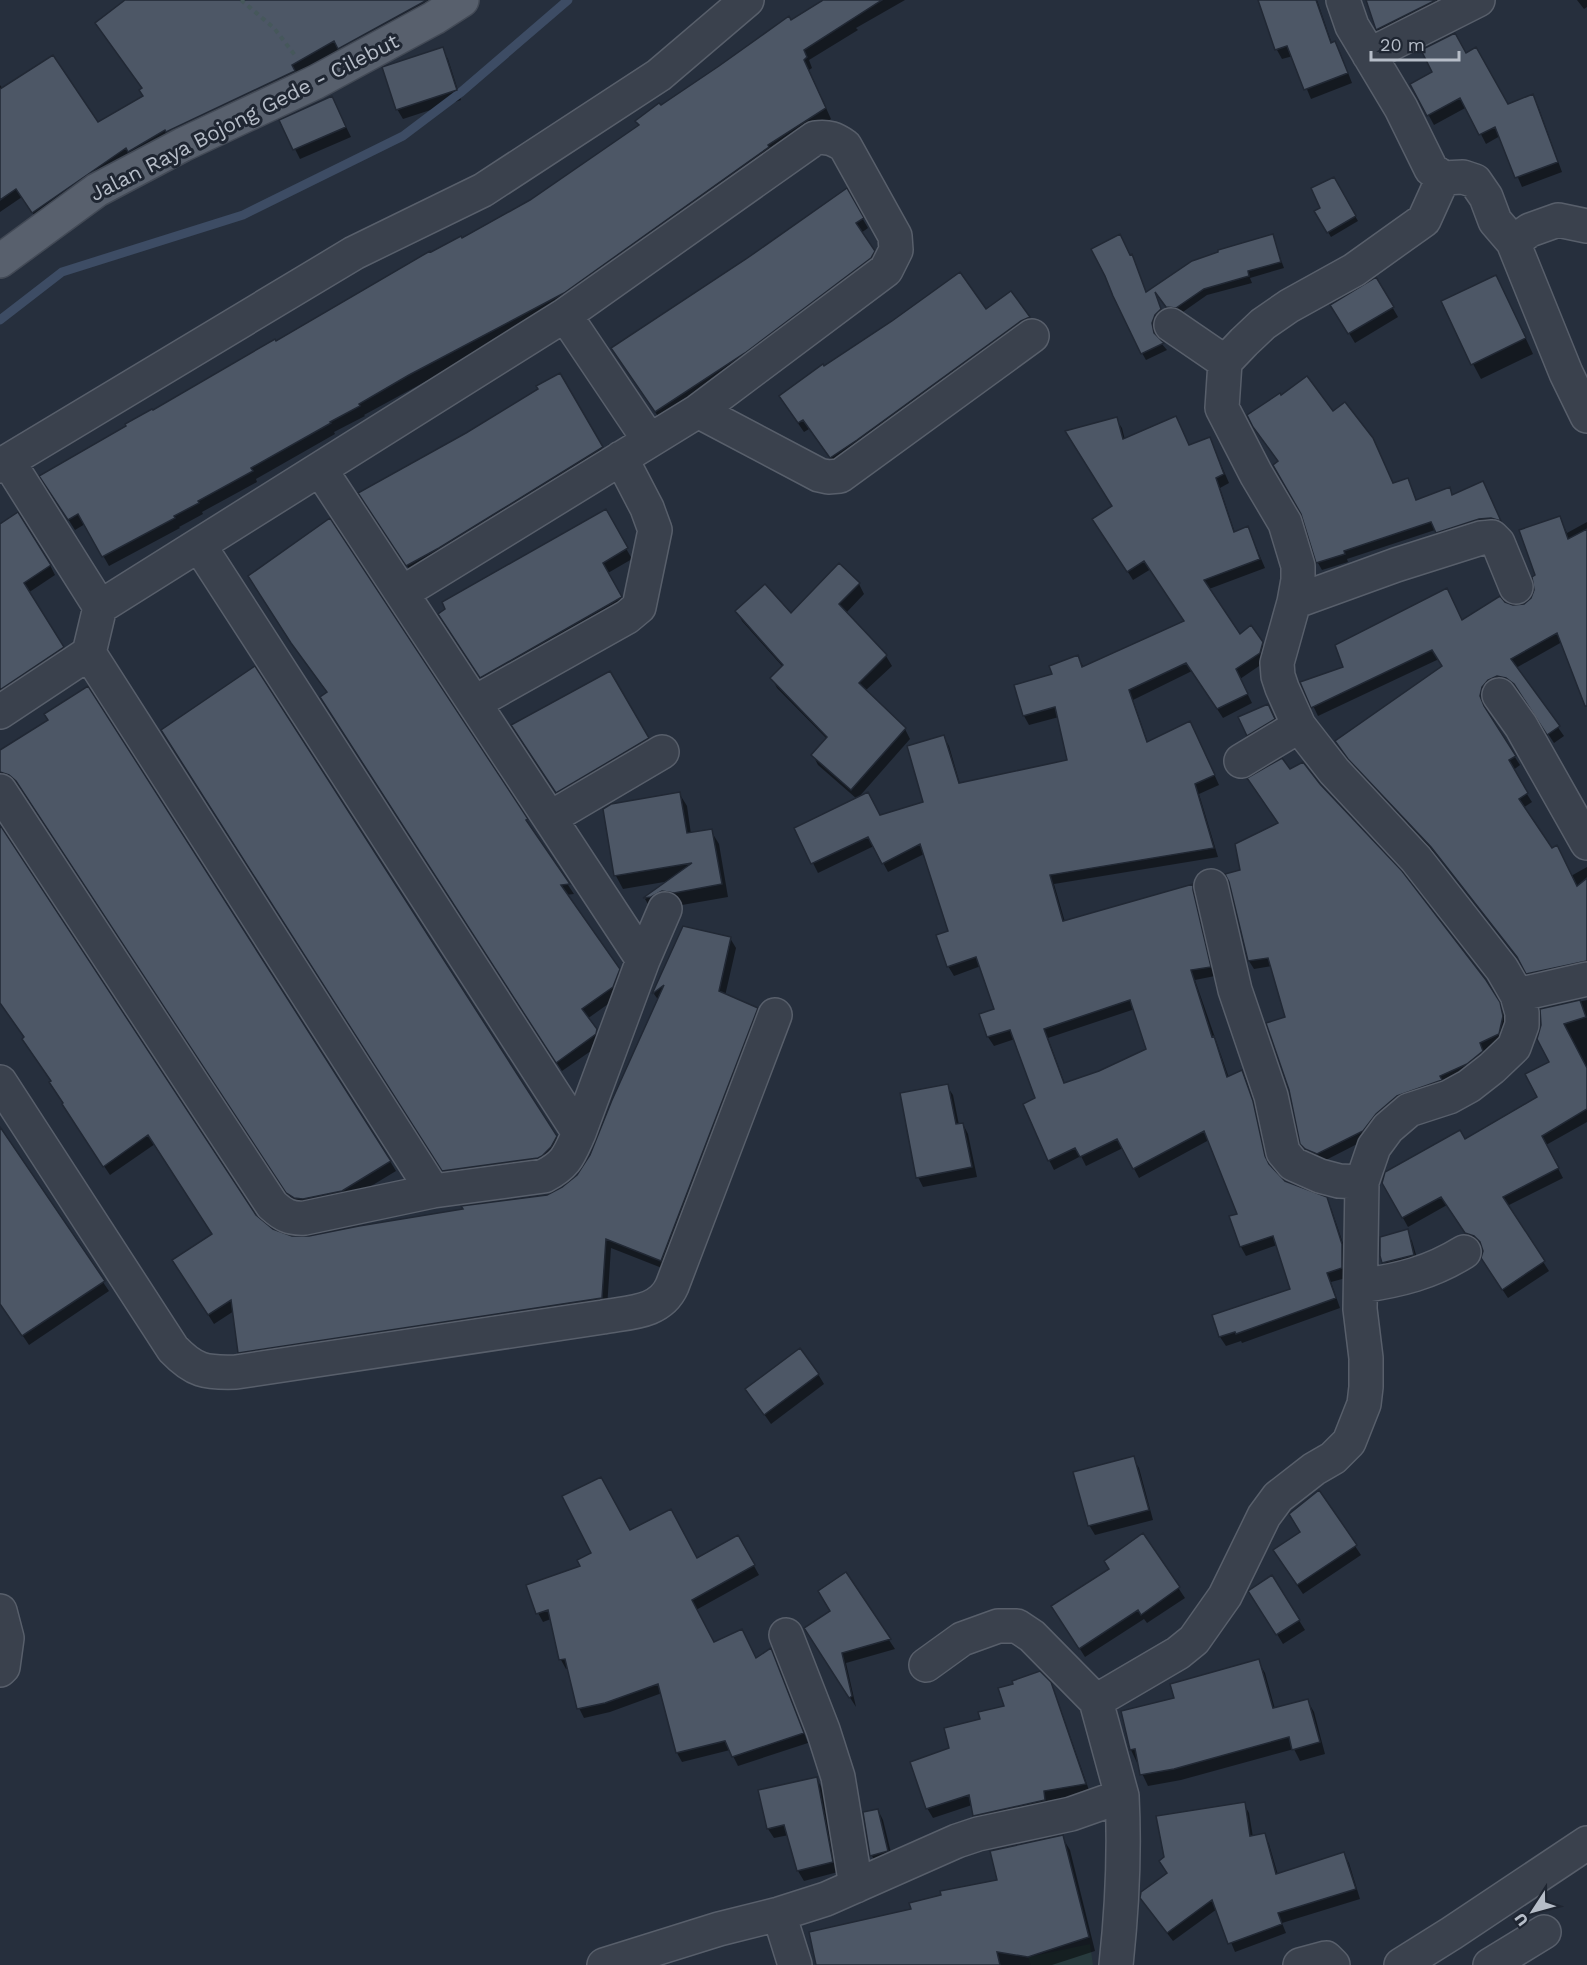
<svg xmlns="http://www.w3.org/2000/svg" width="1587" height="1965" viewBox="0 0 1587 1965" font-family="'Work Sans',sans-serif">
	<style>
		.green { fill: #283b3e }
		.shadow { fill: #0007; fill-rule: evenodd }
		.lines { fill: none; stroke-linecap: round; stroke-linejoin: round }
		.stream { stroke: #3d4c64; stroke-width: 9 }
		.building { fill: #4d5766; stroke: #212834; stroke-width: 1.5; fill-rule: evenodd }
		.minor-casing { stroke: #585f6b; stroke-width: 36 }
		.major-casing { stroke: #434a56; stroke-width: 36 }
		.path { stroke: #46585b; stroke-width: 4; stroke-dasharray: 4.5 4.5; stroke-linecap: butt }
		.minor { stroke: #3a414d; stroke-width: 33 }
		.major { stroke: #58606d; stroke-width: 33 }
		.labels { text-anchor: middle; dominant-baseline: central; stroke-width: 6; stroke-linejoin: round; paint-order: stroke }
		.street-label { font-size: 21px; fill: #b6bdc8; stroke: #1f2632 }
	</style>
	<rect width="100%" height="100%" fill="#262f3d"/>
	<path class="green" d="M1090 1944 1093 1965H1031L1028 1957Z"/>
	<path class="shadow" d="M149 0H446L344 57 340 49 38 221 22 197 0 212V85L3 89 98 124 145 97 143 89Z
		M826 0H905L856 28 858 30 809 60 812 68 809 70 831 119 773 156 570 303 364 415 365 416 334 432 335 434 256 479 257 482 202 512 203 514 179 527 180 528 109 566 85 524 75 530 47 486 153 412 430 254 462 240 531 202 640 126 660 107Z
		M1259 0H1317L1332 44 1334 43 1340 52 1352 83 1311 99 1293 56 1282 59 1277 50Z
		M1368 0H1437L1441 9 1383 38 1377 29Z
		M1577 0H1587V7L1584 9Z
		M442 49 448 59 461 100 403 119 397 109Z
		M1466 55 1507 106 1532 96 1538 106 1562 172 1522 187 1500 136 1486 144 1467 107 1434 125 1412 85Z
		M332 98 351 137 300 159 281 121Z
		M1333 179 1358 221 1331 237 1316 212 1322 208Z
		M846 190 868 228 861 233 879 262 661 421 619 358 747 260Z
		M1272 236 1284 268 1250 278 1252 283 1207 295 1180 314H1171L1155 293 1164 317 1158 322 1155 331 1156 337 1167 350 1146 360 1142 353 1146 294Z
		M1376 279 1398 317 1355 343 1332 305Z
		M1504 292 1533 354 1481 379 1473 364Z
		M1011 293 1034 328 836 467 809 429 804 432 786 406 824 368 986 311Z
		M559 375 607 458 413 575 366 503 540 390Z
		M1116 419 1122 428 1125 440 1189 446 1210 439 1229 483 1220 488 1235 533 1248 528 1265 568 1209 589 1239 636 1262 643 1268 653 1265 662 1240 679 1252 703 1223 718 1192 671 1133 700 1148 743 1195 732 1219 785 1199 794 1218 857 1054 884 1065 922 1192 885 1197 894 1215 976 1195 980 1229 1078 1242 1072 1247 1081 1257 1112 1269 1167 1285 1182 1326 1198 1331 1208 1347 1255 1346 1278 1331 1282 1340 1308 1242 1343 1241 1341 1226 1346 1220 1337 1214 1316 1291 1290 1277 1245 1246 1256 1241 1247 1239 1215 1209 1140 1139 1178 1123 1148 1086 1166 1081 1156 1054 1170 1049 1160 1037 1099 1015 1039 994 1046 988 1037 981 1015 996 1010 981 966 954 976 948 966 950 932 924 854 888 872 874 846 818 873 796 829 857 799 818 765 813 755 827 739 777 688 772 678 783 667 742 621 737 611 791 615 859 584 864 594 846 613 886 656 892 666 865 691 905 729 910 739 858 798 880 817 925 803 944 737 949 746 960 784 1068 761 1059 717 1029 725 1024 716 1054 675 1078 657 1084 668 1186 622 1151 569 1133 580 1100 528 1114 507ZM1135 1009 1148 1050 1106 1070 1065 1084 1048 1038Z
		M1408 480 1417 501 1449 489 1453 496 1486 490 1504 527 1441 540 1435 530 1347 559 1348 562 1322 570 1318 563 1303 513Z
		M605 511 632 559 608 573 626 607 487 687 445 624Z
		M1560 518 1567 533 1587 522V707L1562 642 1516 668 1564 736 1554 743 1521 693 1513 687 1487 696 1485 707 1487 714 1520 765 1512 771 1532 802 1523 808 1571 876 1587 867V970L1533 982 1524 967 1438 857 1355 768 1337 742 1444 666 1439 659 1318 716 1302 683 1504 603 1513 607 1524 606 1532 599 1536 590V576Z
		M329 520 568 885 574 894 565 895 624 980 618 997 587 1019 602 1041 601 1044 562 1071 327 707 328 693 298 653Z
		M0 526 50 565 55 575 28 593 69 657 0 703Z
		M610 673 653 748 562 802 519 735Z
		M1270 710 1276 723 1250 739 1240 718Z
		M168 740 556 1137 562 1147 551 1162 449 1180Z
		M0 752 390 1161 396 1171 348 1200 294 1202 23 791 15 784 0 783Z
		M1290 771 1485 980 1504 1013 1507 1025 1503 1043 1483 1052 1487 1060 1367 1139 1322 1162 1307 1152 1302 1143 1286 1017 1272 966 1254 969 1249 961 1242 871 1280 824Z
		M679 793 687 806 691 834 711 831 719 844 728 897 682 905 670 903 652 911 645 899 670 881 623 889 616 876 605 809Z
		M0 828 255 1216 268 1228 287 1237 309 1238 547 1196 570 1184 584 1169 594 1149 659 1001 654 994 684 928 730 938 736 948 725 996 757 1009 763 1019 667 1270 611 1248 607 1308 245 1362 239 1352 234 1311 214 1324 180 1270 214 1235 155 1144 110 1175 69 1114 52 1082 0 999Z
		M1587 1000V1122L1546 1145 1563 1178 1507 1206 1549 1271 1508 1298 1488 1268 1483 1248 1472 1242 1447 1205 1408 1227 1383 1182 1464 1141 1539 1098 1551 1063 1542 1025V1010Z
		M947 1086 953 1095 959 1125 963 1124 968 1134 977 1177 923 1187 918 1177Z
		M0 1131 109 1291 29 1345 0 1302Z
		M1407 1231 1412 1241 1419 1265 1389 1273 1381 1256Z
		M818 1374 824 1384 771 1424 747 1390Z
		M1133 1458 1139 1468 1153 1520 1095 1535 1089 1525Z
		M630 1532 696 1560 738 1537 759 1575 696 1610 714 1644 756 1660 771 1650 808 1743 738 1766 730 1750 682 1762 677 1753 662 1693 610 1712 584 1718 579 1708 569 1668 566 1669 561 1660 551 1619 543 1622 538 1613 583 1567Z
		M1301 1532 1355 1546 1361 1555 1303 1594 1280 1560Z
		M1143 1535 1185 1598 1147 1623 1144 1619 1085 1657 1059 1616 1110 1569Z
		M846 1575 895 1649 846 1663 856 1707 812 1638 832 1612Z
		M1272 1577 1305 1630 1283 1644 1251 1591Z
		M1258 1661 1265 1673 1275 1709 1307 1700 1314 1712 1325 1754 1300 1761 1294 1749 1181 1780 1148 1786 1131 1750 1123 1712 1176 1700Z
		M1049 1682 1055 1693 1090 1793 1048 1801 1050 1810 980 1825 975 1815 972 1805 933 1818 927 1808 951 1749 982 1720 1006 1707 1015 1685Z
		M816 1778 822 1788 838 1872 804 1881 798 1871 789 1835 774 1838 768 1829Z
		M1244 1804 1249 1813 1253 1837 1264 1834 1269 1844 1278 1875 1344 1854 1349 1863 1360 1899 1282 1923 1286 1933 1235 1952 1217 1909 1173 1941 1147 1907 1168 1874Z
		M878 1810 883 1820 893 1861 877 1865 872 1856Z
		M1062 1837 1070 1850 1095 1951 1052 1965H818L913 1910 999 1881Z"/>
	<g class="lines">
		<path class="stream" d="M0 320 62 272 243 215 403 136 460 93 568 0"/>
	</g>
	<path class="building" d="M125 0H427L338 49 334 41 292 65 295 71 166 132 165 130 128 152 126 148 32 213 16 189 0 200V89L53 55 98 122 143 96 139 90 142 88 95 23Z
		M823 0H882L804 50 807 57 804 60 826 108 768 145 769 147 564 293 409 375 359 404 360 406 330 422 331 423 251 468 253 471 198 501 199 503 174 516 175 518 102 557 78 514 68 520 39 476 126 426 125 424 152 409 153 410 275 339 276 341 430 251 431 252 461 236 462 238 530 200 639 125 635 121 659 103 661 105 719 66 789 16 791 20Z
		M1258 0H1316L1331 43 1335 41 1348 73 1304 90 1287 46 1275 50Z
		M1366 0H1436L1376 30Z
		M1455 33 1466 53 1476 47 1508 104 1533 94 1558 162 1515 178 1495 127 1479 135 1460 98 1427 116 1410 84 1432 72 1421 50Z
		M443 47 457 90 396 110 382 67Z
		M332 96 346 127 293 150 279 120Z
		M1334 177 1356 216 1327 233 1314 211 1320 208 1311 188Z
		M847 188 864 218 856 223 875 251 871 258 745 353 655 412 611 348 746 259Z
		M1120 234 1130 255 1132 254 1146 292 1192 261 1218 252V250L1273 234 1281 262 1248 271 1249 276 1204 289 1176 308 1166 307 1155 292 1161 309 1155 315 1152 323 1154 333 1164 343 1141 354 1113 296 1105 276 1091 249Z
		M960 272 986 309 1011 291 1030 317 1021 321 857 440 830 458 803 420 798 423 779 396 823 364 824 366 892 321Z
		M1496 275 1526 338 1471 365 1441 301Z
		M1376 277 1394 307 1348 334 1330 305Z
		M560 373 603 447 439 548 406 566 358 493 466 433 538 389 536 386Z
		M1307 376 1333 411 1345 402 1373 438 1393 483 1408 478 1416 500 1450 487 1452 495 1483 481 1501 521 1491 518 1479 519 1436 533 1431 522 1344 551 1345 554 1316 563 1301 514 1273 465 1278 461 1253 427 1247 415 1280 393 1281 395Z
		M1176 416 1189 445 1210 437 1224 474 1216 478 1234 532 1248 526 1260 559 1204 580 1240 634 1251 625 1263 642 1260 653 1236 669 1248 694 1217 709 1186 663 1129 690 1147 742 1190 721 1215 775 1195 784 1214 848 1050 875 1063 921 1193 884V890L1211 967 1191 970 1212 1037 1214 1036 1227 1077 1242 1070 1253 1101 1265 1156 1269 1164 1285 1181 1327 1197 1342 1244V1268L1327 1273 1336 1298 1236 1334 1235 1332 1219 1337 1212 1315 1290 1289 1273 1236 1240 1247 1229 1216 1237 1214 1204 1131 1133 1169 1117 1139 1080 1157 1075 1148 1048 1161 1023 1104 1035 1098 1010 1030 987 1037 979 1014 994 1009 976 957 947 967 936 935 948 931 920 844 882 864 868 837 811 864 794 828 868 792 880 815 923 802 907 746 944 735 959 783 1067 760 1055 707 1023 716 1014 685 1052 674 1049 666 1078 655 1082 667 1184 621 1144 561 1127 572 1092 519 1112 506 1065 431 1117 417 1123 439ZM1130 1000 1146 1049 1099 1071 1064 1083 1044 1029Z
		M606 509 628 548 603 563 622 597 480 678 438 614 445 609 442 602Z
		M18 512 51 565 24 583 64 647 0 690V524Z
		M1560 516 1568 539 1587 529V706H1585L1557 633 1511 659 1560 726 1547 735 1514 684 1506 678 1497 676 1488 680 1482 687 1480 696 1484 706 1516 756 1509 760 1528 793 1519 799 1552 848 1557 845 1577 886 1587 878V961L1526 974 1517 957 1431 847 1348 759 1335 741 1442 666 1432 650 1311 708 1300 682 1343 667 1335 645 1447 588 1462 620 1500 596 1505 602 1513 605 1524 604 1531 598 1534 590 1532 577 1535 575 1519 530Z
		M330 518 528 819 526 820 570 884 561 885 620 969 613 987 582 1009 597 1029 596 1034 556 1063 320 697 327 692 291 643 248 576Z
		M839 563 860 583 839 604 887 655 859 683 906 728 851 790 811 755 827 737 770 678 783 665 735 611 765 584 791 613Z
		M255 666 557 1136 551 1147 542 1156 538 1158 442 1171 161 730Z
		M610 671 649 738 556 793 511 725Z
		M88 686 391 1161 342 1191 303 1199 294 1198 286 1193 16 781 9 775 0 772V750L48 720 44 714Z
		M1268 704 1275 719 1247 736 1238 717Z
		M1282 758 1290 769 1303 762 1320 784 1402 871 1486 980 1500 1002 1503 1016 1499 1034 1480 1043 1483 1051 1467 1064 1440 1076 1442 1080 1397 1096 1376 1114 1363 1131 1317 1154 1305 1149 1300 1144 1289 1090 1266 1023 1285 1017 1268 958 1248 961 1229 882 1225 874 1240 870 1235 844 1278 823 1247 778Z
		M680 792 687 833 712 829 722 884 674 893 662 891 651 897 643 898 692 863 614 876 603 809 611 804Z
		M0 825 256 1215 273 1229 292 1236H309L359 1226 463 1209 461 1206 547 1195 562 1187 577 1175 590 1155 612 1100 664 985 652 994 683 926 731 937 719 991 758 1008 661 1261 606 1239 602 1298 238 1353 231 1300 208 1315 172 1260 212 1234 148 1135 103 1167 62 1104 63 1103 49 1082 51 1081 22 1039 24 1037 0 1003Z
		M1580 1000 1586 1017 1564 1024 1587 1068V1109L1542 1136 1559 1168 1503 1197 1545 1261 1502 1290 1481 1258 1483 1251 1480 1242 1474 1236 1465 1233 1441 1197 1402 1218 1382 1183 1385 1172 1460 1130 1465 1139 1537 1097 1525 1074 1549 1062 1537 1039 1541 1025 1540 1009Z
		M948 1084 956 1124 963 1123 972 1167 916 1178 900 1093Z
		M0 1127 105 1281 22 1336 0 1304Z
		M1408 1229 1414 1255 1382 1263 1380 1256V1237Z
		M800 1348 819 1374 764 1415 745 1389Z
		M1134 1456 1149 1510 1088 1526 1073 1472Z
		M601 1477 630 1530 671 1509 697 1558 738 1535 755 1565 692 1600 714 1642 742 1629 756 1658 771 1648 804 1733 732 1757 725 1741 676 1753 658 1684 605 1703 577 1709 565 1659 559 1660 548 1610 536 1614 526 1585 580 1566 577 1560 591 1553 562 1496Z
		M1319 1490 1357 1545 1297 1585 1273 1550 1300 1532 1289 1514Z
		M1143 1533 1180 1587 1141 1615 1138 1610 1079 1649 1051 1606 1109 1569 1104 1561Z
		M846 1572 891 1639 842 1653 852 1696 849 1698 804 1628 830 1611 818 1591Z
		M1272 1575 1300 1620 1276 1635 1248 1591Z
		M1259 1659 1273 1708 1308 1699 1320 1742 1292 1750 1289 1737 1174 1769 1140 1775 1135 1749 1130 1750 1121 1711 1174 1698 1170 1684Z
		M1040 1671 1051 1682 1086 1784 1044 1791 1045 1800 973 1816 969 1795 926 1809 910 1762 949 1748 944 1728 980 1719 978 1712 1004 1706 998 1688 1013 1684 1012 1681Z
		M817 1777 833 1862 797 1871 784 1825 767 1829 758 1790Z
		M1245 1802 1250 1836 1265 1833 1276 1874 1344 1852 1356 1889 1278 1913 1282 1924 1228 1944 1212 1900 1167 1933 1140 1898 1141 1892 1167 1873 1159 1861 1164 1857 1156 1816Z
		M878 1809 888 1851 870 1856 863 1812Z
		M1063 1835 1089 1937 1028 1957 997 1952 1000 1965H816L809 1932 911 1909 909 1903 941 1895 940 1891 997 1880 990 1851Z"/>
	<g class="lines">
		<g class="minor-casing">
			<path id="minor" d="M1369 55 1478 0
				M1443 178 1463 177 1475 181 1486 197 1495 221 1513 242 1566 373 1587 416
				M1513 242 1530 230 1558 220 1587 226
				M565 315 649 440
				M1171 325 1225 362
				M698 411 819 475 828 477 840 476 1032 336
				M8 461 354 253 483 190 659 75 747 0
				M0 466 8 461 100 607 565 315 815 138C828 136 835 139 845 146L895 236 896 250 886 270 698 411 402 593
				M320 469 643 960
				M199 545 579 1133
				M1294 602 1396 565 1481 538 1492 537 1498 543 1516 587
				M100 607 89 653 433 1191
				M1499 695 1521 726 1587 843
				M474 703 627 617 639 607 655 530 647 508 621 458
				M0 712 89 653
				M1241 761 1299 726
				M0 791 272 1205C283 1215 290 1219 305 1218L433 1191 544 1176C567 1164 569 1155 579 1133L643 960 665 909
				M550 818 662 752
				M1211 886 1235 990 1271 1096 1283 1152 1293 1164 1320 1176 1339 1181 1362 1182
				M1517 995 1587 979
				M0 1082 173 1349C194 1371 205 1373 236 1372L603 1317C630 1312 660 1313 672 1286L775 1015
				M1361 1286C1400 1280 1430 1273 1464 1252
				M0 1611 7 1638 3 1667 0 1670
				M786 1635 823 1730 838 1777 856 1886
				M926 1665 962 1639 998 1626H1017L1032 1636 1096 1701
				M779 1914 795 1965
				M604 1965 719 1929 779 1914 826 1899 957 1841 978 1834 1071 1814 1122 1796 1096 1701 1178 1653 1194 1640 1225 1596 1264 1516 1278 1497 1314 1469 1333 1458 1349 1442 1364 1404 1366 1387V1358L1360 1309 1362 1182 1374 1147 1388 1128 1409 1110 1449 1097 1469 1086 1492 1068 1514 1047 1522 1025V1013L1517 995 1502 969 1416 859 1334 771 1299 726 1282 688 1278 676 1277 663 1294 602 1298 580V566L1285 523 1256 474 1222 408 1225 362 1244 342 1263 324 1289 306 1354 270 1424 220 1443 178 1431 169 1401 108 1352 26 1343 0
				M1116 1965C1122 1909 1125 1853 1122 1796
				M1300 1965 1326 1958 1333 1965
				M1401 1965 1452 1933 1587 1843
				M1490 1965 1544 1932"/>
		</g>
		<g class="major-casing">
			<path id="major" d="M0 261 97 190 182 145 316 82 434 18 462 0"/>
		</g>
		<path class="path" d="M241 0 274 28 297 58"/>
		<use href="#minor" class="minor"/>
		<use href="#major" class="major"/>
	</g>
	<g class="labels">
		<g class="street-label">
			<text transform="translate(244 117) rotate(-27)">Jalan Raya Bojong Gede - Cilebut</text>
		</g>
	</g>
	<g transform="translate(1533 1911) rotate(234)" stroke="#1f2632" stroke-width="4.5" paint-order="stroke">
	<path d="M0-4.5L10 22L0 15L-10 22Z" fill="#b6bdc8"/>
	<text y="-9" font-size="16" font-weight="bold" text-anchor="middle" fill="#b6bdc8">U</text>
	</g>
	<path d="M1371 51v9h88v-9" fill="none" stroke="#b6bdc8" stroke-width="3"/>
	<text x="1380" y="51" font-size="18" fill="#b6bdc8" stroke="#1f2632" stroke-width="4.5" paint-order="stroke">20 m</text>
</svg>
